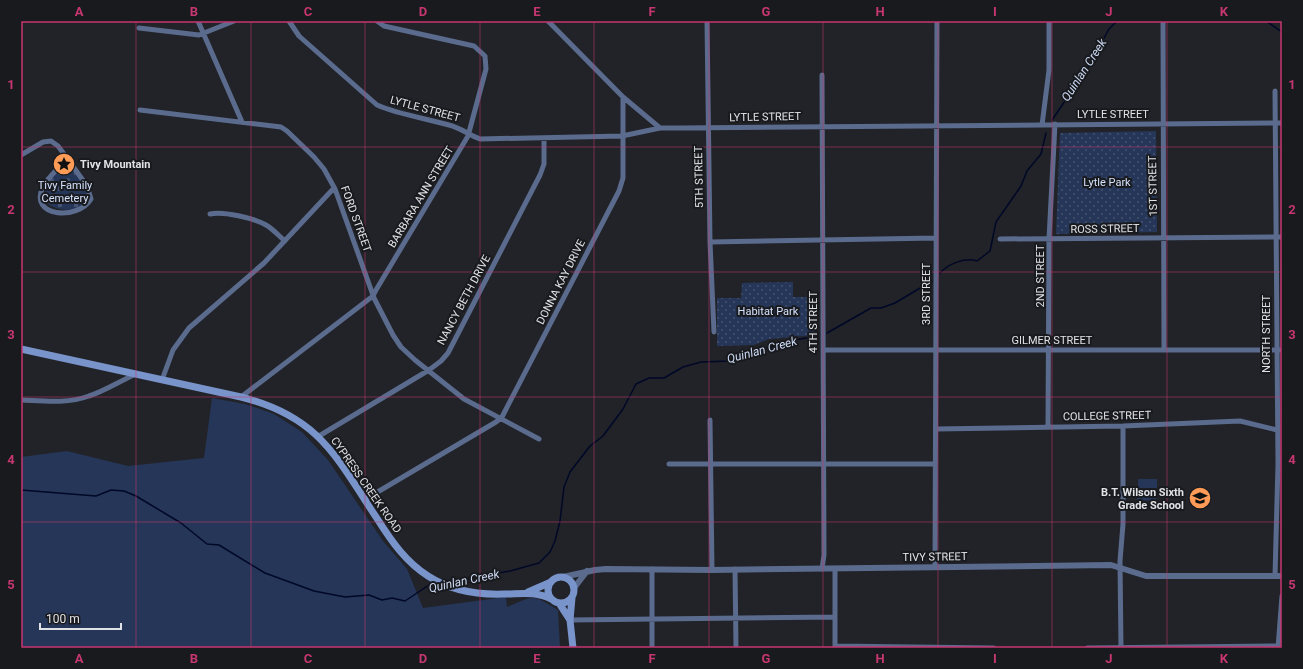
<svg xmlns="http://www.w3.org/2000/svg" width="1303" height="669" viewBox="0 0 1303 669" font-family="Roboto,sans-serif">
	<style>
		.grass { fill: #263658 }
		.cemetery { fill: url(#cemetery-stones) }
		.park { fill: url(#park-dots) }
		.lines { fill: none; stroke-linecap: round; stroke-linejoin: round }
		.stream { stroke: #010827; stroke-width: 1.5 }
		.minor { stroke: #5a6b8d; stroke-width: 5 }
		.tertiary { stroke: #5a6b8d; stroke-width: 6 }
		.secondary { stroke: #7994ca; stroke-width: 7 }
		.grid { fill: none; stroke: #c63670; stroke-width: 1; stroke-opacity: 0.55 }
		.labels { text-anchor: middle; dominant-baseline: central; stroke-width: 4; stroke-linejoin: round; paint-order: stroke }
		.street-label { font-size: 11px; fill: #e0e2e5; stroke: #181a1e }
		.poi-label { font-size: 11px; font-weight: bold; fill: #e0e2e5; stroke: #181a1e; text-anchor: start }
		.park-label { font-size: 11px; fill: #d4e1fc; stroke: #181a1e }
		.water-label { font-size: 12px; font-style: italic; fill: #cddaf4; stroke: #181a1e }
		.neatline { fill: none; stroke: #c63670; stroke-width: 1.5 }
		.grid-label { font-size: 13px; text-anchor: middle; font-weight: bold; fill: #c63670 }
	</style>
	<defs>
		<pattern id="cemetery-stones" width="16" height="16" patternUnits="userSpaceOnUse"><rect width="16" height="16" fill="#263658"/><path d="M2 7V4a2 2 0 0 1 4 0v3zM10 15v-3a2 2 0 0 1 4 0v3z" fill="#455370"/></pattern>
		<pattern id="park-dots" width="8" height="8" patternUnits="userSpaceOnUse"><rect width="8" height="8" fill="#263658"/><path d="M2 2h.1M6 6h.1" fill="none" stroke="#455370" stroke-width="1.8" stroke-linecap="round"/></pattern>
	</defs>
	<rect width="100%" height="100%" fill="#212328"/>
	<path class="grass" d="M212 398 245 404 274 414 302 432 328 460 383 541 407 569 423 608 506 597 507 607C535 595 532 594 558 610L560 648H21V457L67 451 128 466 204 458Z
		M1138 479H1157V488H1138Z
		M1137 491 1157 492 1156 501 1137 500Z"/>
	<path class="cemetery" d="M67 162C74 171 87 184 88 196 89 213 55 214 45 201 42 184 56 173 67 162Z"/>
	<path class="park" d="M1156 131 1157 232 1056 234 1060 133Z
		M793 282V297H815V335L769 339 754 345 717 346V298H741L742 283Z"/>
	<g class="lines">
		<path class="stream" d="M1266 21 1282 32
			M1052 120 1089 66 1109 29 1117 21
			M940 273C948 264 965 257 977 261L990 251 996 222 1021 186 1027 171 1041 154 1046 133
			M827 333 871 308H881L895 303 932 281
			M21 490 96 496 111 490 124 491 136 496 181 523 207 544 219 545 265 573 314 591 345 597 369 595 382 600 392 598 405 601 429 585 436 584
			M448 582 510 571 539 563 550 552 555 541 560 521 564 487 570 472 590 446 603 436 623 409 636 384 649 378H664L683 367 701 362 729 361 789 341 818 336"/>
		<path class="minor" d="M198 21 242 122
			M289 21 299 36 377 105C400 115 425 118 449 125 461 128 469 135 480 139L622 136 660 128H679L1282 123
			M707 21 710 242 714 332
			M1163 21 1164 350
			M139 28 199 35 234 21
			M822 75 824 555 822 569
			M623 97 660 128
			M140 110 273 126 281 127 287 131 314 157 324 169 335 189 374 298 393 335 401 347 415 360 464 399 539 439
			M1042 125 1049 70V21
			M21 155 43 142 51 141 58 146 67 158
			M67 158 87 186 91 199C78 221 28 217 43 187 48 176 60 168 67 158Z
			M210 214C223 211 254 218 266 225 273 229 279 236 285 241
			M1000 239 1282 237
			M710 242 936 238
			M823 350H1282
			M162 380 173 350 189 328 264 263 334 188
			M241 397 373 296 376 290 468 136 486 69 485 56 474 46 384 26 377 21
			M21 400C44 401 67 404 89 396 105 391 120 381 136 374
			M710 420 712 570
			M1048 427 1049 239 1055 124
			M936 429 1123 426 1240 421 1277 430
			M319 436 429 370 441 361 448 353 540 175 544 164V138
			M669 464H935
			M364 500 496 422 502 417 619 191 623 178V97L548 21
			M935 567 937 21
			M652 569V648
			M735 569 736 648
			M1275 576 1278 464 1275 91
			M570 620 835 617
			M835 646 994 648
			M835 648V569
			M1087 648 1278 646
			M1121 648 1120 561 1123 524V426
			M1278 648 1282 596"/>
		<path class="tertiary" d="M563 577 595 570 606 569 712 570 1111 565 1146 576H1282
			M574 588 587 571"/>
		<path class="secondary" d="M21 349 241 397C320 417 336 457 378 520 392 542 406 562 428 576 451 591 477 595 504 594 520 594 536 591 551 599
			M548 590a13 13 0 1 1 26 0a13 13 0 1 1-26 0Z
			M528 592 551 582
			M572 598 570 620 573 648
			M559 603 570 620"/>
	</g>
	<path class="grid" d="M136 21V648M251 21V648M365 21V648M480 21V648M594 21V648M709 21V648M823 21V648M938 21V648M1052 21V648M1167 21V648M21 147H1282M21 272H1282M21 397H1282M21 522H1282"/>
	<defs>
		<g id="sight-disc" transform="scale(1.15)"><circle r="9.5" fill="#fe9c57" stroke="#181a1e"/><path d="M0-6L1.8-2.2L6-1.7L2.9 1.2L3.7 5.4L0 3.3L-3.7 5.4L-2.9 1.2L-6-1.7L-1.8-2.2Z" fill="#111"/></g>
		<g id="school-disc" transform="scale(1.15)"><circle r="9.5" fill="#fe9c57" stroke="#181a1e"/><path d="M0-5L7-2L0 1L-7-2ZM-4 1L0 2.5L4 1V4Q0 6-4 4Z" fill="#111"/></g>
	</defs>
	<g fill-rule="evenodd">
		<use href="#sight-disc" x="64" y="164"/>
		<use href="#school-disc" x="1200" y="498"/>
	</g>
	<g class="labels">
		<g class="street-label">
			<text transform="translate(425 109) rotate(15)">LYTLE STREET</text>
			<text x="1113" y="114">LYTLE STREET</text>
			<text transform="translate(765 117) rotate(-1)">LYTLE STREET</text>
			<text transform="translate(699 177) rotate(-91)">5TH STREET</text>
			<text transform="translate(1153 186) rotate(-91)">1ST STREET</text>
			<text transform="translate(421 197) rotate(-59)">BARBARA ANN STREET</text>
			<text transform="translate(356 219) rotate(70)">FORD STREET</text>
			<text transform="translate(1105 229) rotate(-1)">ROSS STREET</text>
			<text transform="translate(1040 276) rotate(-90)">2ND STREET</text>
			<text transform="translate(561 282) rotate(-63)">DONNA KAY DRIVE</text>
			<text transform="translate(926 294) rotate(-90)">3RD STREET</text>
			<text transform="translate(464 300) rotate(-62)">NANCY BETH DRIVE</text>
			<text transform="translate(813 322) rotate(-90)">4TH STREET</text>
			<text transform="translate(1266 334) rotate(-90)">NORTH STREET</text>
			<text x="1052" y="340">GILMER STREET</text>
			<text transform="translate(1107 416) rotate(-1)">COLLEGE STREET</text>
			<text transform="translate(366 485) rotate(55)">CYPRESS CREEK ROAD</text>
			<text transform="translate(935 557) rotate(-1)">TIVY STREET</text>
		</g>
		<g class="poi-label">
			<text x="80" y="164">Tivy Mountain</text>
			<text x="1184" y="492" text-anchor="end">B.T. Wilson Sixth<tspan x="1184" dy="13">Grade School</tspan></text>
		</g>
		<g class="park-label">
			<text x="1107" y="182">Lytle Park</text>
			<text x="65" y="185">Tivy Family<tspan x="65" dy="13">Cemetery</tspan></text>
			<text x="768" y="311">Habitat Park</text>
		</g>
		<g class="water-label">
			<text transform="translate(1084 70) rotate(-57)">Quinlan Creek</text>
			<text transform="translate(762 350) rotate(-15)">Quinlan Creek</text>
			<text transform="translate(464 581) rotate(-12)">Quinlan Creek</text>
		</g>
	</g>
	<rect width="1303" height="669" fill="none" stroke="#181a1e" stroke-width="44"/>
	<path d="M40 623v6h81v-6" fill="none" stroke="#e0e2e5" stroke-width="2"/>
	<text x="46" y="623" font-size="12" fill="#e0e2e5" stroke="#181a1e" stroke-width="3" paint-order="stroke">100 m</text>
	<rect x="22" y="22" width="1259" height="625" class="neatline"/>
	<g class="grid-label">
		<text x="79" y="16">A</text>
		<text x="194" y="16">B</text>
		<text x="308" y="16">C</text>
		<text x="423" y="16">D</text>
		<text x="537" y="16">E</text>
		<text x="652" y="16">F</text>
		<text x="766" y="16">G</text>
		<text x="880" y="16">H</text>
		<text x="995" y="16">I</text>
		<text x="1109" y="16">J</text>
		<text x="1224" y="16">K</text>
		<text x="11" y="89">1</text>
		<text x="1292" y="89">1</text>
		<text x="11" y="214">2</text>
		<text x="1292" y="214">2</text>
		<text x="11" y="339">3</text>
		<text x="1292" y="339">3</text>
		<text x="11" y="464">4</text>
		<text x="1292" y="464">4</text>
		<text x="11" y="589">5</text>
		<text x="1292" y="589">5</text>
		<text x="79" y="663">A</text>
		<text x="194" y="663">B</text>
		<text x="308" y="663">C</text>
		<text x="423" y="663">D</text>
		<text x="537" y="663">E</text>
		<text x="652" y="663">F</text>
		<text x="766" y="663">G</text>
		<text x="880" y="663">H</text>
		<text x="995" y="663">I</text>
		<text x="1109" y="663">J</text>
		<text x="1224" y="663">K</text>
	</g>
</svg>
